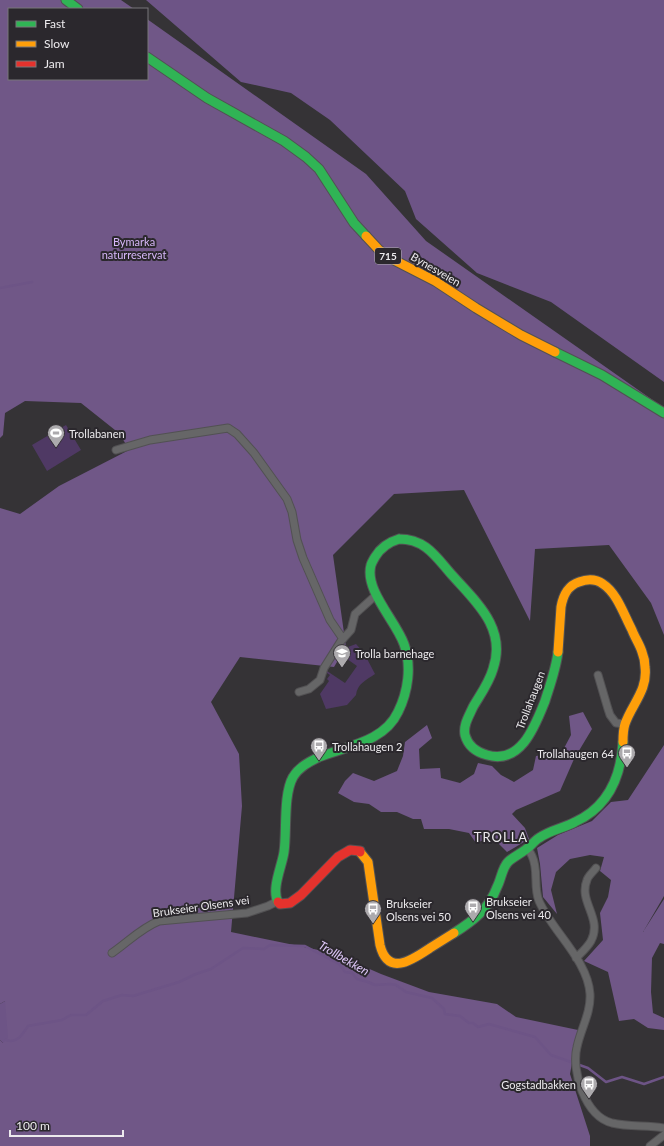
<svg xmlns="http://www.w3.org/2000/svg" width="664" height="1146" viewBox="0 0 664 1146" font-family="Lato,sans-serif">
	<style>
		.green { fill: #4f3964 }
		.forest { fill: #705787 }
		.water { fill: #6d5486 }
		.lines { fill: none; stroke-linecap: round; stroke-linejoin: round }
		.stream { stroke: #6d5486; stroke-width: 2.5 }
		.street-casing { stroke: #525153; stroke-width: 9 }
		.fast-casing { stroke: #525153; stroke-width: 11 }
		.slow-casing { stroke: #525153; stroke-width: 11 }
		.jam-casing { stroke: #525153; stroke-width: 11 }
		.street { stroke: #666667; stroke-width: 7 }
		.fast { stroke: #30b455; stroke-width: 9 }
		.slow { stroke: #ff9f0a; stroke-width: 9 }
		.jam { stroke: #e5322d; stroke-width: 9 }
		.labels { text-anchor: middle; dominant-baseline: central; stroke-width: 4; stroke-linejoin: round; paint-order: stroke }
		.shield { fill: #2b282d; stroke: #b2b0b3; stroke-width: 1 }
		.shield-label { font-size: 10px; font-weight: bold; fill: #eceaed }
		.park-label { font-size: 11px; fill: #d7b7f9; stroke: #2b282d }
		.street-label { font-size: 11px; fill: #eceaed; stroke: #2b282d }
		.poi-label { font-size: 11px; fill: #eceaed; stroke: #2b282d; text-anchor: start }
		.water-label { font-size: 12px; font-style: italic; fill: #e0c9fb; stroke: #2b282d }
		.quarter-label { font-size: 13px; letter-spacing: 1px; fill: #eceaed; stroke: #2b282d }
	</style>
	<rect width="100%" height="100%" fill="#353336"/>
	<path class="green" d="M66 425 81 450 47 471 32 445Z
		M356 644 364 653 375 674C366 680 357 684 356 695L347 705 326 709 320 694 329 681 327 679 330 675 327 673V671L345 683 357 666 340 654 348 647Z"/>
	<path class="forest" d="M0 0H121L134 9H9V79H147V19L366 174 426 241 664 408V635L651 603 609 545 535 549 530 621 464 490 394 494 333 555 346 647 334 667 240 657 211 702 239 754 242 806 231 932 333 953 381 974 429 992 497 1004 516 1017 578 1030 570 1074 590 1136V1146H0V1040L3 1043 5 1001 0 1004V508L20 514 59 486 129 450 120 434 81 403 25 401 5 413 3 435 0 438Z
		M583 712 592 729 574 759 560 791 516 810 512 814 525 828 529 839 507 852 492 837 476 843 469 833 449 829H424L421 819H413L397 812H381L369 804 354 802 338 793 345 781 353 773 374 781 397 771 403 756 405 742 427 725 432 738 419 749 420 769 440 768 441 778 460 783 474 774 478 763 492 766 501 775 514 782 533 770 536 756 562 752 571 735 569 716Z
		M664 745V896L643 932 664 899V944L660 943 652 958 651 992 653 1013 664 1018V1030L648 1028 634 1019 619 1021 608 972 584 961 603 940 600 913 608 897 611 880 600 871 604 857 590 855 570 859 556 872 551 890 557 914 543 897 540 864 537 848 558 835 592 821 611 802 628 800Z"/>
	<path class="water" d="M146 0H664V382L551 302 477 273 416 219 405 191 330 120 291 93 241 82Z
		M5 1001 8 1038 3 1043 0 1040V1004Z"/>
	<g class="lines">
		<path class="stream" d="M0 288 32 282
			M6 1040C17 1044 23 1034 28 1026L62 1020 71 1015H86L103 1001 122 995 133 996 179 982 196 974 211 969 243 948 264 949 270 945 305 946 339 964 345 972 352 973 357 979 368 982 375 985 390 984 396 985 406 992 432 998 444 1009 445 1014 460 1016 469 1023H473L478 1027 489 1024 535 1037 551 1055 588 1068 606 1082 622 1077 644 1084 664 1077"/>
		<g class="street-casing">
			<path id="street" d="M116 450 150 440 228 428 237 434 254 453 287 499 292 512 297 540 303 558 330 620 343 639
				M598 675 608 709 610 715 616 723 625 724
				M299 692 309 689 320 680 324 668 341 641 351 630 355 614 376 595
				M527 848C529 851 531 853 532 856 539 870 533 887 539 901 552 931 588 960 590 994 591 1013 581 1028 577 1047 571 1071 585 1116 612 1123 629 1127 647 1125 664 1128
				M112 953C128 942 141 928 159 921L247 913 268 906 276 902
				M576 958C581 953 587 948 591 941 603 918 578 902 587 880 588 876 593 872 596 868
				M650 1146 664 1135"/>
		</g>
		<g class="fast-casing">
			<path id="fast" d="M66 0 78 9
				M147 57 207 98 284 141 306 157 319 169 354 223 366 236
				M555 352 602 375 664 413
				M399 539C426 539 436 557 452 575 476 602 507 628 493 669 489 683 480 695 473 707 469 716 463 725 465 735 468 746 476 752 487 755 521 765 535 726 545 701 550 685 556 669 558 652
				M278 902C271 889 282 866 284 852 287 831 283 795 293 777 299 767 309 762 319 757 347 746 384 742 398 712 408 692 412 666 404 644 396 621 364 590 371 565 372 562 374 559 375 557 381 547 389 542 399 539
				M454 933C473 921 489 909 497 887 501 880 502 868 508 862 513 857 520 854 525 850 530 847 534 841 539 838 550 830 564 828 575 822 608 807 621 776 623 742"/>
		</g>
		<g class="slow-casing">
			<path id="slow" d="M366 236 379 250 394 260 435 281 476 308 521 335 555 352
				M558 652 561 607C563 596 567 586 579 582 587 579 596 579 603 584 617 593 624 615 632 630 635 638 640 645 642 652 644 657 645 662 645 667 648 690 632 704 625 724 623 730 623 736 623 742
				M360 852 368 862 380 945C388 977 412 960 430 948 438 943 446 938 454 933"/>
		</g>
		<g class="jam-casing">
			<path id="jam" d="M278 902 280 904 290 903 301 895 338 857 350 850 360 851V852"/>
		</g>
		<use href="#street" class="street"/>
		<use href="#fast" class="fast"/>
		<use href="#slow" class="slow"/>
		<use href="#jam" class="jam"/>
	</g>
	<defs>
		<g id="stadium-pin" transform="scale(0.9)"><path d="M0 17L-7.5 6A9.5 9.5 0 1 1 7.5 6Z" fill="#acaaad" stroke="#2b282d"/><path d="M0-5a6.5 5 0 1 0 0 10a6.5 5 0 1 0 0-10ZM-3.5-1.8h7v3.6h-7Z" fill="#fff"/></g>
		<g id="school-pin" transform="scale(0.9)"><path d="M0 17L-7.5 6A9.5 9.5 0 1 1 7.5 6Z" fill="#acaaad" stroke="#2b282d"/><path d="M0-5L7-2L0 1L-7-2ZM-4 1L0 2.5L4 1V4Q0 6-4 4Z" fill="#fff"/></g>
		<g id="bus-pin" transform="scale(0.9)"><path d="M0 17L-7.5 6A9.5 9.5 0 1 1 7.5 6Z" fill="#acaaad" stroke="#2b282d"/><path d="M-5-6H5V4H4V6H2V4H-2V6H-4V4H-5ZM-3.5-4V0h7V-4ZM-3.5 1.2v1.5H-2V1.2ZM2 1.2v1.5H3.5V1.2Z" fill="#fff"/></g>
	</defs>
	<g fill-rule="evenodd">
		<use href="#stadium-pin" x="56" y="433"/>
		<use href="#school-pin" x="342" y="653"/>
		<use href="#bus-pin" x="319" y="746"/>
		<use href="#bus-pin" x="627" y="753"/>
		<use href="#bus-pin" x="473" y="907"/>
		<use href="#bus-pin" x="373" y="909"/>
		<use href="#bus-pin" x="589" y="1084"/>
	</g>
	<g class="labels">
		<rect class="shield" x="375" y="248" width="26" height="16" rx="3"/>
		<g class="shield-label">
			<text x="388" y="256">715</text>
		</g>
		<g class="park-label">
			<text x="134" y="241">Bymarka<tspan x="134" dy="13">naturreservat</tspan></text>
		</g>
		<g class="street-label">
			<text transform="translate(436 269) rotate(30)">Bynesveien</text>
			<text transform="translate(530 700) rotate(-69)">Trollahaugen</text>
			<text transform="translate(201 906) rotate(-8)">Brukseier Olsens vei</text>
		</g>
		<g class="poi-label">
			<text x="69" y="433">Trollabanen</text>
			<text x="355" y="653">Trolla barnehage</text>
			<text x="332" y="746">Trollahaugen 2</text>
			<text x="614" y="753" text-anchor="end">Trollahaugen 64</text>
			<text x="486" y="901">Brukseier<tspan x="486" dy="13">Olsens vei 40</tspan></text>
			<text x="386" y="903">Brukseier<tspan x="386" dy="13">Olsens vei 50</tspan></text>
			<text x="576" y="1084" text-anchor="end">Gogstadbakken</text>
		</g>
		<g class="water-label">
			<text transform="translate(344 958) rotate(30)">Trollbekken</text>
		</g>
		<g class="quarter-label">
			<text x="501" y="837">TROLLA</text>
		</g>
	</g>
	<rect x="8" y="8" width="140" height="72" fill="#2b282d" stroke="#78767a"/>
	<rect x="16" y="21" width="20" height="6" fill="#30b455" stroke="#78767a"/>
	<text x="44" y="28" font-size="12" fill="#eceaed">Fast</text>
	<rect x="16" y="41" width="20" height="6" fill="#ff9f0a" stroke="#78767a"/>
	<text x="44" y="48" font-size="12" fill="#eceaed">Slow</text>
	<rect x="16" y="61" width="20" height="6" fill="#e5322d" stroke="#78767a"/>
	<text x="44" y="68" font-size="12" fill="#eceaed">Jam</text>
	<path d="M10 1130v6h113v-6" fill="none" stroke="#eceaed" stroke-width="2"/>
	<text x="16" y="1130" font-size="12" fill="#eceaed" stroke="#2b282d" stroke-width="3" paint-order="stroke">100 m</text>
</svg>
